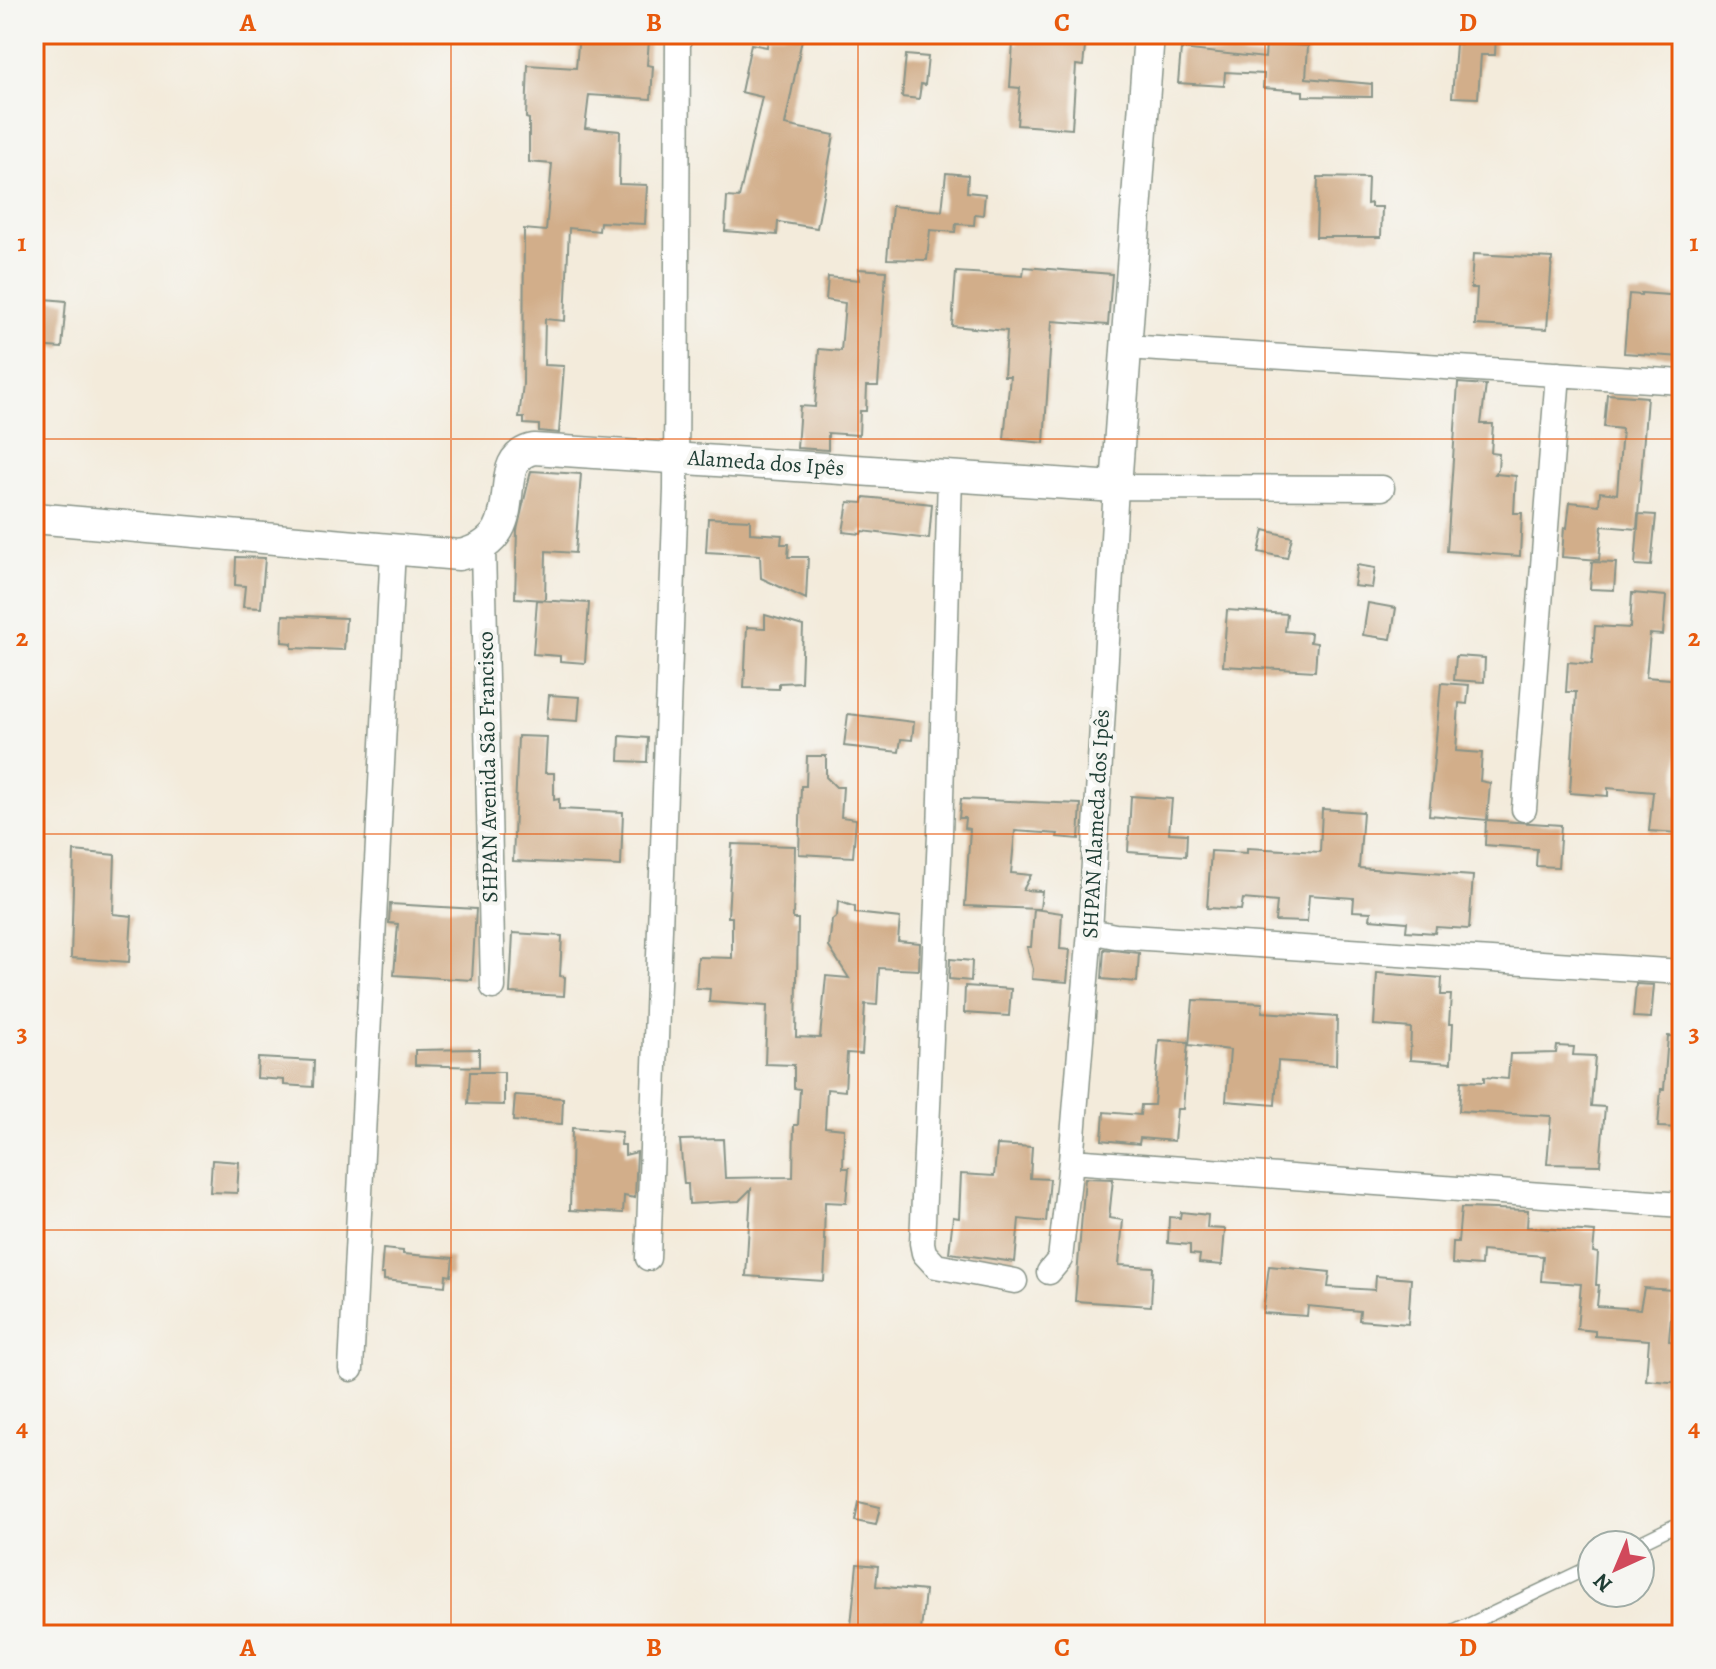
<svg xmlns="http://www.w3.org/2000/svg" width="1716" height="1669" viewBox="0 0 1716 1669" font-family="Alegreya,serif">
	<style>
		.building { fill: #d2ae8a }
		.lines { fill: none; stroke-linecap: round; stroke-linejoin: round }
		.service-casing { stroke: #899488; stroke-width: 15 }
		.minor-casing { stroke: #899488; stroke-width: 27 }
		.tertiary-casing { stroke: #899488; stroke-width: 33 }
		.service { stroke: #fff; stroke-width: 12 }
		.minor { stroke: #fff; stroke-width: 24 }
		.tertiary { stroke: #fff; stroke-width: 30 }
		.grid { fill: none; stroke: #e8590c; stroke-width: 2; stroke-opacity: 0.55 }
		.labels { text-anchor: middle; dominant-baseline: central; stroke-width: 8; stroke-linejoin: round; paint-order: stroke }
		.street-label { font-size: 22px; fill: #1f3d34; stroke: #f6f6f2 }
		.neatline { fill: none; stroke: #e8590c; stroke-width: 3 }
		.grid-label { font-size: 26px; text-anchor: middle; font-weight: bold; fill: #e8590c }
	</style>
	<rect width="100%" height="100%" fill="#f6f6f2"/>
	<filter id="ink" filterUnits="userSpaceOnUse"><feTurbulence type="fractalNoise" baseFrequency=".0125" numOctaves="2"/><feDisplacementMap in="SourceGraphic" scale="16" xChannelSelector="R" yChannelSelector="G"/><feConvolveMatrix kernelMatrix="1 2 1 2 8 2 1 2 1" color-interpolation-filters="sRGB"/></filter>
	<filter id="wash" filterUnits="userSpaceOnUse"><feTurbulence type="fractalNoise" baseFrequency=".006" numOctaves="4" result="noise"/><feDisplacementMap in="SourceGraphic" scale="32" xChannelSelector="R" yChannelSelector="G"/><feGaussianBlur stdDeviation="1.8" result="paint"/><feColorMatrix in="noise" values="0 0 0 0 0 0 0 0 0 0 0 0 0 0 0 0 0 1.4 0 .05"/><feComposite in="paint" operator="in"/></filter>
	<g filter="url(#wash)">
		<rect width="100%" height="100%" fill="#f3ebdb"/>
		<g id="blocks">
			<path class="building" d="M579 34H606L649 40 647 65 653 66 651 99 589 95 585 128 620 131 619 184 647 185 645 224 600 222 599 231 569 228 565 321 545 319 544 365 564 366 559 433 539 431V425L524 424V418H519L523 384 524 229 546 231 552 164 529 162V119L526 118 528 65 576 68Z
				M769 34H803L785 125 834 135 817 228 778 222 777 235 725 231 727 197 739 198 762 97 741 92 751 44 767 47Z
				M1019 34 1086 38 1083 66 1076 65 1072 129 1017 125 1020 88 1010 87 1013 43 1018 44Z
				M1462 34H1496L1495 55H1481L1478 98 1452 97 1456 44H1461Z
				M1266 43 1308 46 1306 78 1372 84V97L1303 96V91L1263 88 1264 74 1225 72 1224 86 1178 83 1181 49 1265 58Z
				M906 55 928 57 925 85 921 84 919 99 902 97Z
				M946 173 968 175 967 192 985 194 983 215 975 214 974 225 956 224 955 232 930 230 927 260 887 259 892 206 942 211Z
				M1318 177 1368 178 1367 204 1371 203V207H1382L1381 237H1316Z
				M1473 254 1552 258 1547 329 1475 325 1477 288H1471Z
				M1024 267 1112 274 1108 325 1052 321 1044 443 1004 439 1010 376H1004L1007 331 952 326 956 272 1023 276Z
				M858 269 886 271 878 386H867L866 411H860L859 435 828 433V450L797 448 800 406 815 407 819 349 841 351 845 303 826 300 828 277 859 280Z
				M1641 293 1682 296V357L1624 353 1629 294 1641 295Z
				M34 298 66 301 62 348 34 346Z
				M1458 383 1486 385 1481 424H1493L1491 453 1499 454 1498 470 1495 474 1516 476 1514 513H1522L1520 556 1447 551Z
				M1607 394 1647 397 1637 529 1602 526 1599 560 1562 557 1564 527 1567 528 1570 502 1599 505 1600 492 1617 494 1622 429 1604 427Z
				M531 471 581 474 575 553 546 551 545 600 515 598 517 530Z
				M864 497 932 504 929 539 862 531 861 534 843 532 848 502 863 503Z
				M1639 514 1656 515 1651 566 1635 565Z
				M708 518 750 520V533L782 535 781 544H789L788 557H808L806 599 761 578 760 555 706 552Z
				M1264 530 1292 537 1287 558 1259 552Z
				M236 557 265 558 261 608 243 607 245 586 235 585Z
				M1592 562 1616 563 1614 590 1590 589Z
				M1357 565 1375 568 1372 588 1354 586Z
				M1632 593 1666 596 1663 635 1650 634 1646 677 1682 680V749H1678L1675 795 1682 796V831L1679 833 1649 831 1653 792 1608 788V796L1570 793 1576 692H1566L1568 662 1592 664 1595 626 1630 628Z
				M537 600 589 603 585 663 560 661V656L533 654Z
				M1368 603 1396 608 1391 639 1363 635Z
				M1227 610 1287 614 1285 631 1311 633 1310 642 1317 643 1315 671 1223 666Z
				M283 615 346 618 344 650 292 648V643L282 642Z
				M765 615 803 626 801 682 779 683V689L744 688 747 627 765 628Z
				M1456 656 1485 658 1484 682 1454 680Z
				M1441 683 1469 685 1467 704 1459 703 1456 751 1482 753 1480 781 1490 783 1487 820 1429 815Z
				M549 695 580 697 578 721 547 719Z
				M848 714 914 722 912 740 901 739 899 752 844 746Z
				M518 736 547 737 545 773H554V800L559 799V809L623 812 621 866 513 861Z
				M620 736 648 738 647 762 619 761Z
				M807 756H826V777L836 787H843L841 817 856 819 853 857 799 854 801 786H806Z
				M1131 796 1172 799 1169 833 1187 834 1186 856 1128 852Z
				M961 799 1081 804 1079 839 1057 837 1058 834 1015 831 1011 873 1031 875 1023 890 1042 891 1040 909 965 906 970 829 964 828 965 818H959Z
				M1322 809 1363 812 1359 868 1473 876 1469 929 1436 927 1435 933 1406 931 1407 922 1370 919 1371 912 1353 911 1354 898 1309 895 1307 922 1275 921 1277 902 1243 899 1241 910 1207 908 1211 851 1247 853V848L1320 852Z
				M1486 820 1561 825 1558 867 1536 866 1537 849 1485 845Z
				M732 844 795 846 793 919H798L796 1037 820 1038 826 976 849 978 829 947 832 920 837 916 838 901 855 907V913L900 918 898 941 920 943 919 970 879 968 877 1005 865 1004 862 1054 847 1053 845 1091 827 1089 825 1127 844 1129 843 1168H849L846 1203 825 1202 824 1240H826L824 1281 746 1276 751 1189 739 1201 689 1204 688 1184H684L680 1140 723 1139 725 1178 793 1177 794 1125H798L800 1089 794 1088V1065L765 1064 767 1006 709 1002 710 989 696 988 698 957 732 958V917H728Z
				M74 851 115 855 113 914 132 916 129 962 71 958Z
				M390 904 476 909 472 980 394 975 398 924 389 923Z
				M1034 909 1062 913 1060 949 1070 950 1067 982 1032 979 1033 969 1027 947H1031Z
				M513 933 562 936 560 976 565 977 564 996 510 993Z
				M1104 949 1139 953 1137 982 1102 979Z
				M950 959 972 961 971 981 949 979Z
				M1377 973 1442 978 1441 995H1451L1449 1024H1453L1451 1063 1410 1060 1411 1028 1374 1025Z
				M1636 984 1654 985 1651 1018 1633 1017Z
				M965 986 1011 989 1009 1016 964 1013Z
				M1193 1000 1263 1003 1262 1012 1337 1017 1336 1065 1278 1061 1275 1105 1226 1101 1230 1050 1189 1045Z
				M1668 1036 1682 1037V1128L1658 1127 1661 1089H1664Z
				M1159 1040 1188 1042 1183 1109H1177L1174 1141 1140 1138 1139 1144 1102 1140 1104 1112 1140 1115 1141 1105H1154Z
				M1557 1046 1574 1047 1573 1055 1595 1056 1591 1106 1605 1107 1600 1165 1547 1164 1551 1116 1459 1111 1461 1081 1484 1082V1077L1508 1079 1510 1054 1556 1053Z
				M479 1049V1067L415 1065V1050Z
				M258 1058 314 1061 313 1087 284 1085V1080L257 1078Z
				M470 1072H504V1105L468 1104Z
				M515 1095 563 1098 562 1124 513 1121Z
				M572 1128 622 1132 621 1145H625V1155L637 1152 635 1198 624 1196 623 1213 570 1210Z
				M997 1145 1032 1147 1030 1178 1050 1179 1046 1222 1019 1219 1015 1262 949 1253 953 1217 959 1218 961 1174 994 1176Z
				M212 1160 239 1162 237 1193 210 1192Z
				M1085 1178 1113 1179 1109 1218 1123 1220 1119 1265 1153 1267 1151 1306 1075 1301Z
				M1461 1208 1528 1210 1527 1227 1595 1232 1593 1252 1598 1253 1596 1285H1599L1597 1306 1640 1309 1644 1288 1673 1290 1669 1341 1682 1342V1383L1646 1380 1649 1340 1595 1336V1331L1577 1329 1581 1284 1541 1281 1543 1256 1482 1251 1481 1266 1452 1264 1453 1242H1458Z
				M1181 1212 1208 1215 1207 1228 1225 1229 1222 1265 1199 1263 1200 1255 1190 1254V1245L1168 1243 1169 1217 1180 1218Z
				M383 1249 403 1251V1254L453 1258 451 1276 446 1275 445 1286 384 1280V1274H381Z
				M1269 1266 1330 1272 1328 1287 1375 1290 1376 1276 1411 1279 1408 1324 1359 1320 1360 1311 1308 1306 1307 1316 1263 1313Z
				M859 1502 880 1507 876 1525 855 1521Z
				M857 1564 878 1566 876 1586 925 1591 921 1631 851 1626Z"/>
		</g>
	</g>
	<g filter="url(#ink)">
		<use href="#blocks" fill-opacity="0" stroke="#899488" stroke-width="2"/>
		<g class="lines">
			<g class="service-casing">
				<path id="service" d="M1635 1545 1682 1522
					M1447 1635 1592 1566"/>
			</g>
			<g class="minor-casing">
				<path id="minor" d="M1126 347 1682 382
					M950 475 940 834 922 1243 924 1253 936 1266 1015 1281
					M483 548 493 987
					M1524 809 1558 374
					M1090 931 1115 936 1682 972
					M1071 1161 1682 1205
					M648 1258 676 490 678 34
					M1049 1272 1060 1259 1071 1161 1090 931 1116 487 1382 488
					M351 1369 393 549"/>
			</g>
			<g class="tertiary-casing">
				<path id="tertiary" d="M34 518 459 555C537 538 483 459 534 449L1116 487 1149 34"/>
			</g>
			<use href="#service" class="service"/>
			<use href="#minor" class="minor"/>
			<use href="#tertiary" class="tertiary"/>
		</g>
	</g>
	<path class="grid" d="M451 34V1635M858 34V1635M1265 34V1635M34 439H1682M34 834H1682M34 1230H1682"/>
	<g class="labels">
		<g class="street-label">
			<text transform="translate(766 463) rotate(4)">Alameda dos Ipês</text>
			<text transform="translate(488 767) rotate(-91)">SHPAN Avenida São Francisco</text>
			<text transform="translate(1096 824) rotate(-87)">SHPAN Alameda dos Ipês</text>
		</g>
	</g>
	<rect width="1716" height="1669" fill="none" stroke="#f6f6f2" stroke-width="88"/>
	<g transform="translate(1616 1569) rotate(224)"><circle r="38" fill="#f6f6f2" stroke="#a0aca6" stroke-width="2"/>
	<path d="M0-6L14 30L0 20L-14 30Z" fill="#d1495b"/>
	<text y="-12" font-size="22" font-weight="bold" text-anchor="middle" fill="#1f3d34">N</text>
	</g>
	<rect x="44" y="44" width="1628" height="1581" class="neatline"/>
	<g class="grid-label">
		<text x="248" y="31">A</text>
		<text x="654" y="31">B</text>
		<text x="1062" y="31">C</text>
		<text x="1468" y="31">D</text>
		<text x="22" y="251">1</text>
		<text x="1694" y="251">1</text>
		<text x="22" y="646">2</text>
		<text x="1694" y="646">2</text>
		<text x="22" y="1041">3</text>
		<text x="1694" y="1041">3</text>
		<text x="22" y="1436">4</text>
		<text x="1694" y="1436">4</text>
		<text x="248" y="1656">A</text>
		<text x="654" y="1656">B</text>
		<text x="1062" y="1656">C</text>
		<text x="1468" y="1656">D</text>
	</g>
</svg>
